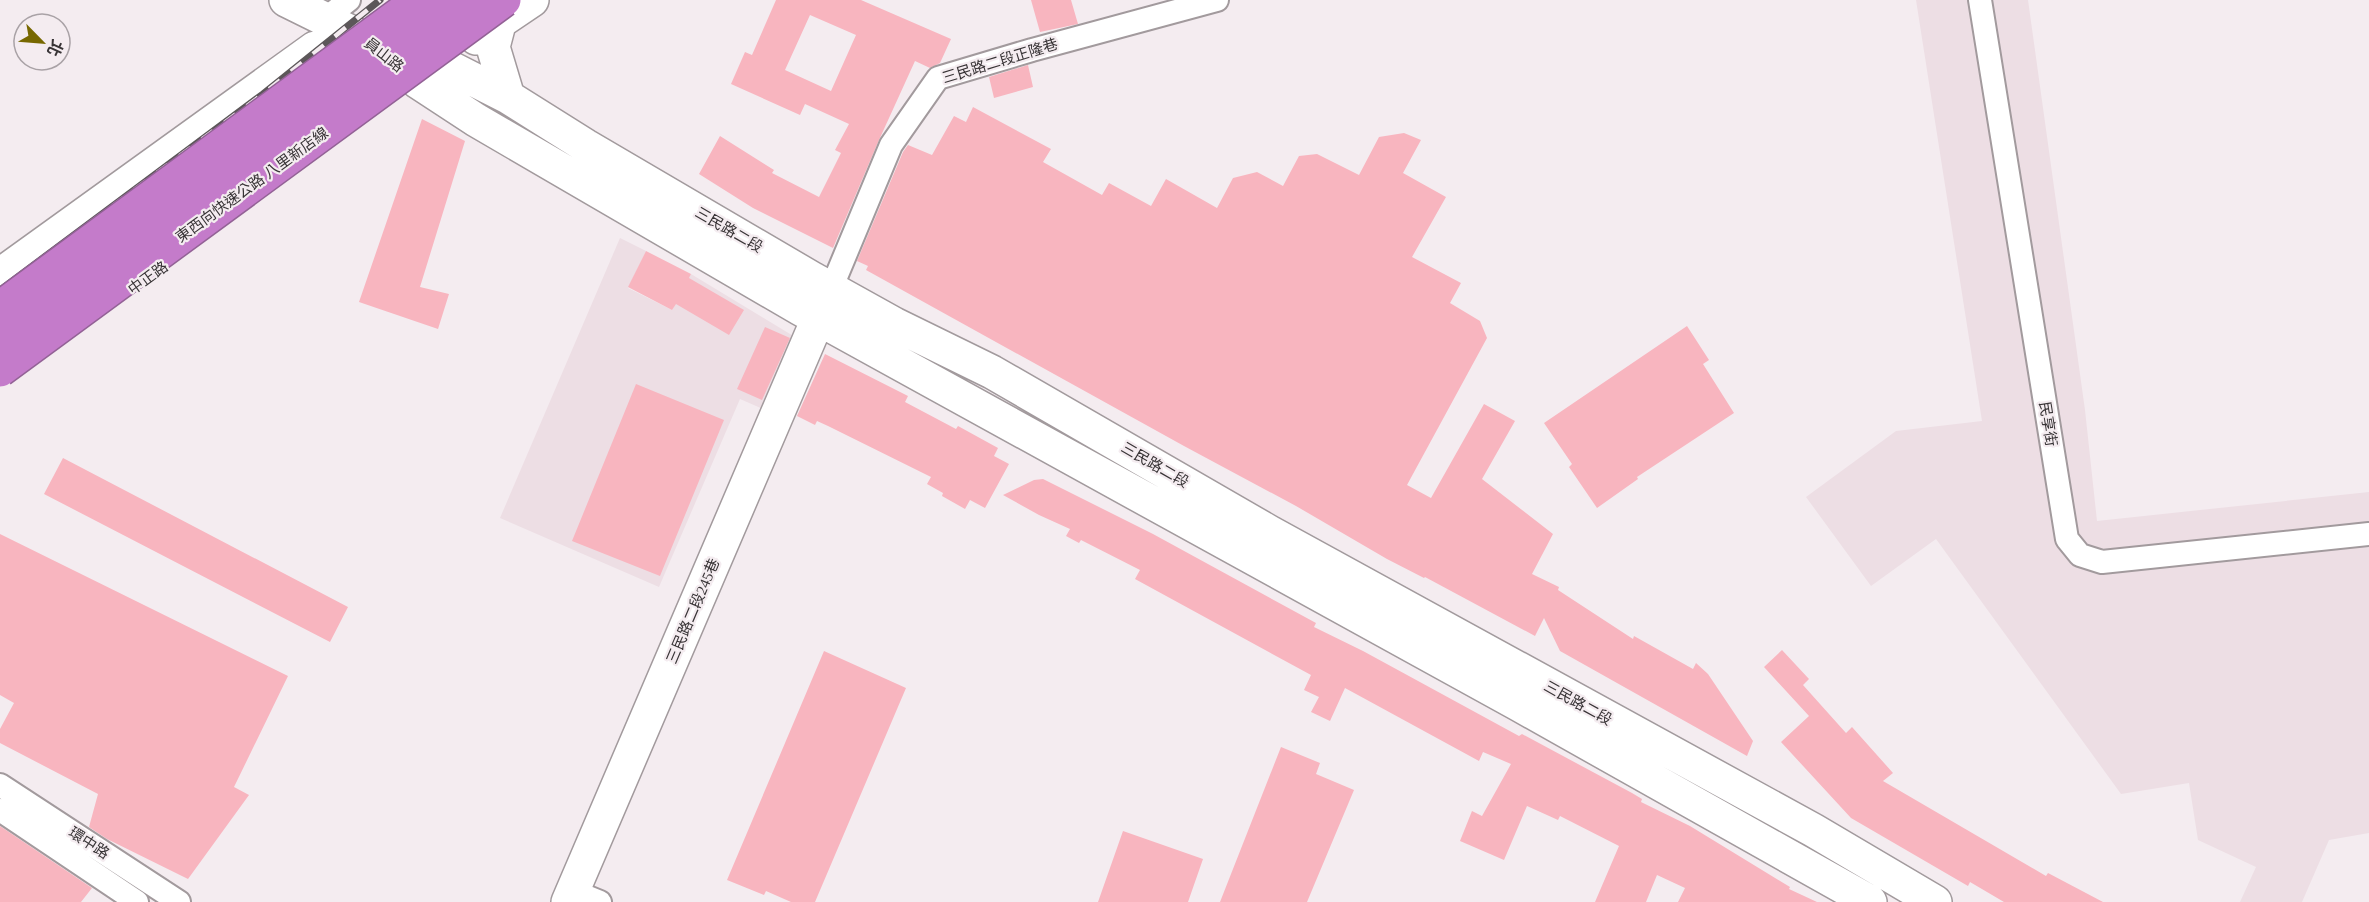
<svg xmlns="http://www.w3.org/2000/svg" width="2369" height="902" viewBox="0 0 2369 902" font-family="'Times New Roman','Noto Sans TC',serif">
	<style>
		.built { fill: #eddee4 }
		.building { fill: #f8b5bf; fill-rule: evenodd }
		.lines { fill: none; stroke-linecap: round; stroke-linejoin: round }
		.street-casing { stroke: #a29a9d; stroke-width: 26 }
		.secondary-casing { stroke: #a29a9d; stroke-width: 36 }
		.street { stroke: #fff; stroke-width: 22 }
		.secondary { stroke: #fff; stroke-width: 33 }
		.rail-casing { stroke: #5c5759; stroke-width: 7 }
		.rail { stroke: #f4ecf0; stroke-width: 4.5; stroke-dasharray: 14; stroke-linecap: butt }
		.highway-bridge-casing { stroke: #936296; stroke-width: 36; stroke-linecap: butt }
		.highway-bridge { stroke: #c47bca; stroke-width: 33 }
		.labels { text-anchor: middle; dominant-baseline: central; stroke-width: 4.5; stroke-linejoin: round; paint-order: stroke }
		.street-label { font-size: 15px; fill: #383436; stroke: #f4ecf0 }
	</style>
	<rect width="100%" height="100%" fill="#f4ecf0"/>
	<path class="built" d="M1916 0H2028L2085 410 2097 521 2369 492V833L2329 840 2302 902H2240L2256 867 2198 840 2189 783 2121 794 1936 539 1871 586 1806 497 1896 431 1982 421Z
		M620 238 646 251 628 288 672 310 691 274 795 337 763 409 740 399 659 587 500 518Z"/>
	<path class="building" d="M776 0H861L951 39 940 63 930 68 915 61 879 140 833 248 753 208 699 174 720 136 774 170 772 173 819 197 841 153 835 150 849 124 805 104 800 115 731 84 745 52 752 55ZM810 15 856 35 831 91 785 70Z
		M1031 0H1071L1078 24 1040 32Z
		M1028 65 1033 87 994 98 989 77Z
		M973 107 1051 149 1043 162 1102 195 1109 183 1151 206 1166 179 1217 208 1233 178 1257 172 1283 186 1299 156 1317 154 1359 175 1379 137 1404 133 1421 140 1403 173 1446 197 1412 257 1461 283 1450 303 1480 321 1487 338 1407 485 1431 498 1484 404 1515 421 1482 479 1553 534 1532 574 1559 587 1558 590 1633 639 1634 636 1693 669 1696 663 1708 674 1753 741 1747 756 1560 651 1544 618 1535 636 1425 577 1424 578 1387 559 1296 506 1184 446 866 270 868 266 857 261 903 152 908 145 932 155 954 116 966 122Z
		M422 119 465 141 420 287 449 294 438 329 359 302Z
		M646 251 691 274 689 278 744 310 729 335 676 304 672 310 628 287Z
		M1687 326 1709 360 1703 364 1734 413 1637 477 1638 479 1597 508 1569 467 1572 464 1544 423Z
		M765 327 790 338 762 400 737 389Z
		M825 354 908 396 905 402 956 429 958 426 998 448 994 456 1009 464 985 508 970 500 965 509 942 496 943 493 927 484 931 477 828 426 817 421 815 425 797 416Z
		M636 384 724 420 660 576 572 541Z
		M63 458 348 607 330 642 44 494Z
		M1043 479 1153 534 1316 623 1314 627 1363 651 1519 736 1522 734 1632 793 1642 799 1641 802 1690 826 1790 887 1789 889 1817 902H1678L1685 888 1657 875 1646 902H1595L1619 846 1560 816 1558 820 1527 806 1504 860 1460 841 1472 811 1482 816 1511 764 1483 752 1479 761 1345 688 1330 721 1311 712 1319 697 1304 690 1311 675 1135 579 1140 570 1081 540 1079 543 1066 536 1070 529 1039 515 1003 495 1034 480Z
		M0 534 288 676 234 787 249 795 188 879 107 839 89 827 98 794 0 743V729L14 703 0 695Z
		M1782 650 1809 679 1803 685 1846 733 1852 727 1893 773 1883 781 2046 876 2048 873 2103 902H2004L1970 882 1968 886 1851 818 1781 742 1809 716 1764 667Z
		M824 651 906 688 815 902H791L766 891 764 895 727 880Z
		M1281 747 1320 763 1316 774 1354 790 1307 902H1220Z
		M0 826 92 888 81 902H0Z
		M1123 831 1203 859 1188 902H1098Z"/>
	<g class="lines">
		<g class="street-casing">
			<path id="street" d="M1980 0 2067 539 2080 555 2102 562 2369 534
				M325 19 349 0
				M826 301 891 145 938 78 1032 50 1217 0
				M0 785 179 902
				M0 810 137 902
				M573 891 600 902"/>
		</g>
		<g class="secondary-casing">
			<path id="secondary" d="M286 0 369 41 418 82 476 120 799 308 1518 704 1870 902
				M499 24 493 47 508 97
				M476 38 532 0
				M402 52 443 64 508 97 586 146 813 279 894 324 992 372 1271 533 1813 830 1935 902
				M0 275 315 48 371 40
				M568 902 818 319"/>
		</g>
		<use href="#street" class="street"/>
		<use href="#secondary" class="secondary"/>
		<g class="rail-casing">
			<path id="rail" d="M0 290 263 94 380 0
				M0 306 272 104 401 0"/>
		</g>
		<use href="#rail" class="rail"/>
		<g class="highway-bridge-casing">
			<path id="highway-bridge" d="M0 308 419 0
				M0 338 462 0
				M0 370 504 0"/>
		</g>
		<use href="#highway-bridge" class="highway-bridge"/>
	</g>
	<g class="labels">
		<g class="street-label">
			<text transform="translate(384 55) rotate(38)">員山路</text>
			<text transform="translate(1000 61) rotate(-17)">三民路二段正隆巷</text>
			<text transform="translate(252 185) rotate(-36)">東西向快速公路 八里新店線</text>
			<text transform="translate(729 230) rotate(30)">三民路二段</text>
			<text transform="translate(148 278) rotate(-36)">中正路</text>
			<text transform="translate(2048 424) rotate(81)">民享街</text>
			<text transform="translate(1155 465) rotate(30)">三民路二段</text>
			<text transform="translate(693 611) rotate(-67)">三民路二段245巷</text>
			<text transform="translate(1578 703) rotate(29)">三民路二段</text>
			<text transform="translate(89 843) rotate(33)">環中路</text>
		</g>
	</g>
	<g transform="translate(42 42) rotate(115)"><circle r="28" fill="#f4ecf0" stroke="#a9a2a6" stroke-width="1.5"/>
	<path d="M0-4.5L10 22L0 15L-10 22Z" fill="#776800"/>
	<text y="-9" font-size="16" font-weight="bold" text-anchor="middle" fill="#383436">北</text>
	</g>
</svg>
